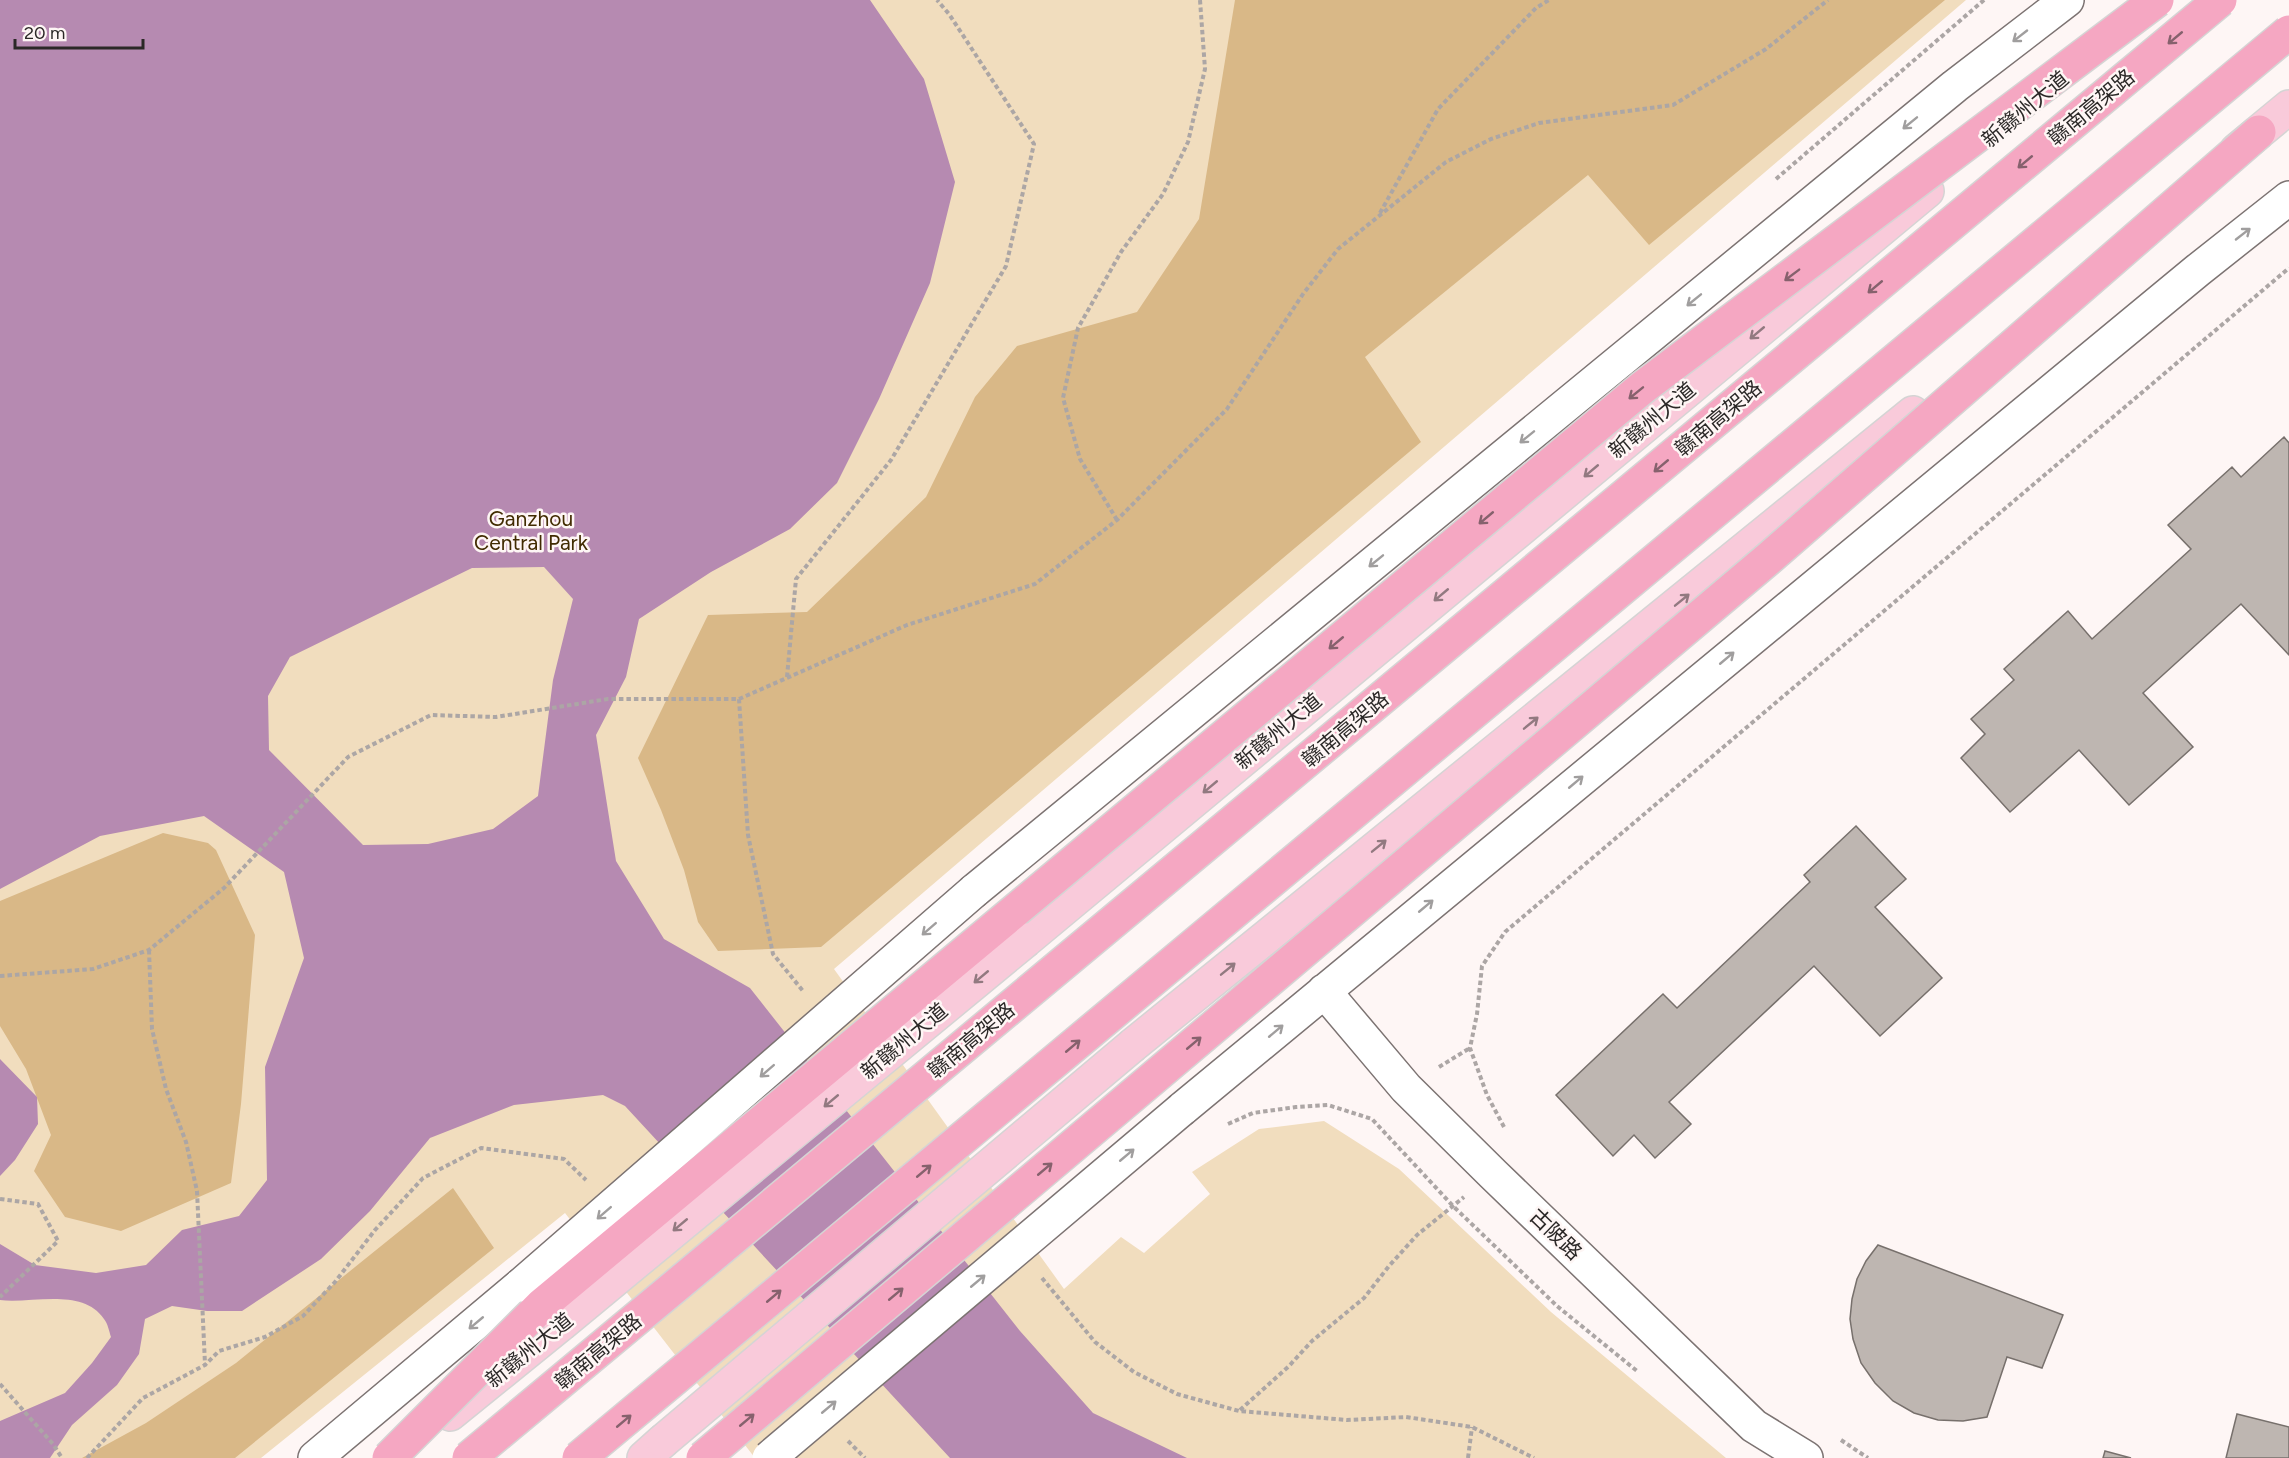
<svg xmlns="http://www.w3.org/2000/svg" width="2289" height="1458" viewBox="0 0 2289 1458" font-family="Figtree,'Noto Sans SC',sans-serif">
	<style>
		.green { fill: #f1ddbe }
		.forest { fill: #d9b887 }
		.water { fill: #b68ab1; fill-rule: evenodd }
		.building { fill: #beb6b1; stroke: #77706c; stroke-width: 1.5 }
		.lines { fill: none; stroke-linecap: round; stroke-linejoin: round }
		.minor-casing { stroke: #7c7372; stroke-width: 36 }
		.major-casing { stroke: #d5d4d4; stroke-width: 36 }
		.path { stroke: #aca6a5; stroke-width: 4; stroke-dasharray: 4.5 3; stroke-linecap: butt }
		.minor { stroke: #fff; stroke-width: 33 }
		.major { stroke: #f9cada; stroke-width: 33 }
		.minor-bridge-casing { stroke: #7c7372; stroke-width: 36; stroke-linecap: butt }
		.major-bridge-casing { stroke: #d5d4d4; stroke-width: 36; stroke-linecap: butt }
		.highway-bridge-casing { stroke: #d5d4d4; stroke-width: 36; stroke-linecap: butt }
		.minor-bridge { stroke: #fff; stroke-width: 33 }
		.major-bridge { stroke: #f9cada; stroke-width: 33 }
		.highway-bridge { stroke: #f5a7c2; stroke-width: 33 }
		.oneway { stroke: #a09e9e }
		.oneway2 { stroke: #86616d }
		.oneway3 { stroke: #927980 }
		.labels { text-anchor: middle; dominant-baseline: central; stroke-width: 5; stroke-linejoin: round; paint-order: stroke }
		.street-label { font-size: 21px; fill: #2b2827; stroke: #fef6f5 }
		.park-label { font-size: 21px; fill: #412b01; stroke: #fef6f5 }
	</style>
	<rect width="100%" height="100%" fill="#fef6f5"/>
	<path class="green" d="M0 0H1966L834 969 1064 1289 1121 1237 1144 1253 1210 1194 1192 1172 1259 1129 1324 1121 1399 1169 1551 1312 1726 1458H755L565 1213 261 1458H0Z"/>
	<path class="forest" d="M1235 0H1945L1649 245 1588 175 1365 357 1421 442 821 947 718 951 698 922 684 870 661 810 638 758 708 615 807 612 926 497 975 397 1017 346 1137 312 1199 219Z
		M163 833 208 843 216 850 255 935 241 1104 231 1183 121 1231 65 1217 34 1171 51 1135 26 1069 0 1026V901Z
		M453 1188 494 1248 235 1458H82L146 1423 236 1363Z"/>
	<path class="water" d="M0 0H870L924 79 955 182 930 283 879 399 837 483 790 529 711 572 639 619 626 677 596 735 616 861 664 939 750 988 1020 1331 1093 1413 1187 1458H950L625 1106 603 1095 514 1105 430 1138 370 1211 321 1259 242 1311H207L172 1306 145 1319 139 1354 117 1385 72 1425 50 1458H0V1421L65 1393 92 1363 111 1337C109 1331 108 1324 104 1319 83 1287 31 1304 0 1300V1244L35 1265 96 1273 146 1265 182 1230 239 1216 267 1180 265 1067 304 958 284 872 204 816 100 836 0 889ZM544 567 573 599 553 680 538 796 493 829 428 844 363 845 269 750 268 696 290 657 472 568Z
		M0 1059 37 1097 38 1124 15 1160 0 1176Z"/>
	<path class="building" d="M2284 437 2289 443V655L2241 604 2143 693 2193 747 2129 805 2079 750 2010 812 1961 758 1985 734 1971 719 2014 680 2004 669 2068 611 2092 639 2191 549 2168 525 2232 467 2241 477Z
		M1856 826 1906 879 1875 907 1942 978 1880 1036 1814 966 1669 1102 1691 1124 1655 1158 1634 1135 1613 1156 1556 1095 1663 994 1677 1008 1810 882 1804 875Z
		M1878 1245 2063 1315 2042 1368 2007 1357 1987 1417 1963 1421 1938 1420 1914 1413 1893 1401 1875 1383 1861 1363 1853 1339 1850 1319 1852 1299 1857 1279 1866 1261Z
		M2237 1414 2289 1427V1458H2226Z
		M2105 1451 2131 1458H2103Z"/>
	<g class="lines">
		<g class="minor-casing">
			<path id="minor" d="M974 891 1955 86 2067 0
				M1324 991 1406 1088 1493 1174 1754 1426 1806 1458
				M1182 1109 2198 270 2289 198
				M315 1458 521 1285"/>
		</g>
		<g class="major-casing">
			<path id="major" d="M2237 150 2289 107
				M1026 940 1927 191
				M1133 1045 1913 413
				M450 1414 561 1324
				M644 1458 663 1441"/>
		</g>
		<path class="path" d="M1776 179 1984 0
			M1380 213 1438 109 1536 8 1549 0
			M1117 520 1080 459 1063 398 1078 328 1121 252 1163 194 1188 142 1205 69 1200 0
			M787 677 796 579 891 460 1006 266 1034 144 949 14 937 0
			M739 699 748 835 773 954 803 991
			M149 950 152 1029 166 1089 186 1142 197 1191 205 1364
			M0 976 93 969 149 950 224 888 348 757 431 715 496 717 608 699H739L907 625 1035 584 1117 520 1227 409 1303 294 1338 249 1446 162 1491 139 1539 123 1673 105 1766 49 1828 0
			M1439 1067 1470 1048
			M1228 1124 1253 1113 1296 1107 1328 1105 1372 1119 1453 1206 1557 1306 1637 1371
			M1504 1127 1487 1095 1470 1048 1477 1014 1482 966 1505 932 2289 268
			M0 1199 38 1204 58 1241 0 1297
			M1042 1278 1095 1342 1134 1372 1177 1394 1239 1411 1347 1420 1406 1417 1472 1427 1534 1458
			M0 1384 53 1444 62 1458
			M1240 1410 1289 1366 1312 1341 1364 1298 1389 1266 1417 1235 1464 1197
			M1841 1440 1868 1458
			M848 1441 865 1458
			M87 1458 143 1398 205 1365 219 1351 265 1337 303 1316 335 1282 375 1230 423 1178 481 1148 564 1159 586 1180
			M1468 1458 1472 1427"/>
		<use href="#minor" class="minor"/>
		<use href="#major" class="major"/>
		<g class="minor-bridge-casing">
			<path id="minor-bridge" d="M521 1285 974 891
				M769 1458 1182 1109"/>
		</g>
		<g class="major-bridge-casing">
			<path id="major-bridge" d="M561 1324 1026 940
				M663 1441 1133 1045"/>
		</g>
		<g class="highway-bridge-casing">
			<path id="highway-bridge" d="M389 1458 542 1305 1642 388 2157 0
				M469 1458 2220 0
				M579 1458 2289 32
				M703 1458 1768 559 2259 132"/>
		</g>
		<use href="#minor-bridge" class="minor-bridge"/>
		<use href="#major-bridge" class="major-bridge"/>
		<use href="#highway-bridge" class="highway-bridge"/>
	</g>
	<defs><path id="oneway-shaft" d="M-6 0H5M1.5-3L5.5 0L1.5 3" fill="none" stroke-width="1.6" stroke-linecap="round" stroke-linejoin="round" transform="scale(1.5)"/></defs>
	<g class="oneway">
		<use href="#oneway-shaft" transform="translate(2020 36) rotate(142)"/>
		<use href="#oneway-shaft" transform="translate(1910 123) rotate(141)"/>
		<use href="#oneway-shaft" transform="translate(2243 234) rotate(-38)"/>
		<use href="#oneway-shaft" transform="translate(1694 300) rotate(141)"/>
		<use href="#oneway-shaft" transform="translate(1527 437) rotate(141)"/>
		<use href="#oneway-shaft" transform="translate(1376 561) rotate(141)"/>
		<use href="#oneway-shaft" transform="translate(1727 658) rotate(-40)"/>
		<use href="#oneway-shaft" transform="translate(1576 782) rotate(-40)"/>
		<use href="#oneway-shaft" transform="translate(1426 906) rotate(-40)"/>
		<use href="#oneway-shaft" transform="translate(929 929) rotate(139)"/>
		<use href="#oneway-shaft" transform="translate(1276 1031) rotate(-40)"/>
		<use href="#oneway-shaft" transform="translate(767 1071) rotate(139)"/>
		<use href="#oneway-shaft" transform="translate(1127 1155) rotate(-40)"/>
		<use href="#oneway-shaft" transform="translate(604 1213) rotate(139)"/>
		<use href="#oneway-shaft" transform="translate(978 1281) rotate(-40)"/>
		<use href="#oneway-shaft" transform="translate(476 1323) rotate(140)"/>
		<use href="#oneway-shaft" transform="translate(829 1407) rotate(-40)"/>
	</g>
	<g class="oneway2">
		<use href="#oneway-shaft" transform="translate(2175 38) rotate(140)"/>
		<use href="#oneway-shaft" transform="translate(2025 162) rotate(140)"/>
		<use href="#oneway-shaft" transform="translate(1792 275) rotate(143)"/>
		<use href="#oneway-shaft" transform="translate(1875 287) rotate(140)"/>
		<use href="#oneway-shaft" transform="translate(1636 393) rotate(141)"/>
		<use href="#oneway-shaft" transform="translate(1661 466) rotate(140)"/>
		<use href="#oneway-shaft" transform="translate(1486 518) rotate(140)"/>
		<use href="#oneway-shaft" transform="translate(1336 643) rotate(140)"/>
		<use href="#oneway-shaft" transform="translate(1194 1043) rotate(-40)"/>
		<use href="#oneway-shaft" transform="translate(1073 1046) rotate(-40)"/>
		<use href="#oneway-shaft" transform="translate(1045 1169) rotate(-40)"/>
		<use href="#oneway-shaft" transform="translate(924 1171) rotate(-40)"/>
		<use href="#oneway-shaft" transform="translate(896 1294) rotate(-40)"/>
		<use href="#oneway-shaft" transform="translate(774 1296) rotate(-40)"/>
		<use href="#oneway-shaft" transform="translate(747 1420) rotate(-40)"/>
		<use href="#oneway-shaft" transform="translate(624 1421) rotate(-40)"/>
	</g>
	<g class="oneway3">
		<use href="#oneway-shaft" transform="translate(1757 333) rotate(140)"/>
		<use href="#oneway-shaft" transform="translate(1591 471) rotate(140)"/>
		<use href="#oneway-shaft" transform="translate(1441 595) rotate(140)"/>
		<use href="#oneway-shaft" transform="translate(1682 600) rotate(-39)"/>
		<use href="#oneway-shaft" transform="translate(1531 723) rotate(-39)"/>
		<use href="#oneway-shaft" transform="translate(1210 787) rotate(140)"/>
		<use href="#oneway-shaft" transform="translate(1379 846) rotate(-39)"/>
		<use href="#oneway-shaft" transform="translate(1228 969) rotate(-39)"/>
		<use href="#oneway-shaft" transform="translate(981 977) rotate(140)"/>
		<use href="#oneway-shaft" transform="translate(831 1101) rotate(140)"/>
		<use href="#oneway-shaft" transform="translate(680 1225) rotate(140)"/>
	</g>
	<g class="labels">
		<g class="street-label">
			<text transform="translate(2091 107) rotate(-40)">赣南高架路</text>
			<text transform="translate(2025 109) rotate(-40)">新赣州大道</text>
			<text transform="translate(1718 418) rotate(-40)">赣南高架路</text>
			<text transform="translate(1652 420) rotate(-40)">新赣州大道</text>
			<text transform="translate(1345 729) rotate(-40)">赣南高架路</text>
			<text transform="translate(1278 731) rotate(-40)">新赣州大道</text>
			<text transform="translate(971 1040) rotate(-40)">赣南高架路</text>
			<text transform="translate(904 1041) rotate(-40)">新赣州大道</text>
			<text transform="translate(1556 1234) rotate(44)">古陂路</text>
			<text transform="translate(529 1350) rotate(-39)">新赣州大道</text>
			<text transform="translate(598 1351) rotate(-40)">赣南高架路</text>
		</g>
		<g class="park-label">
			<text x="531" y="518">Ganzhou<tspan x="531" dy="24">Central Park</tspan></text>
		</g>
	</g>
	<path d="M15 39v9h128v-9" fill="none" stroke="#2b2827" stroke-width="3"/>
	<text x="24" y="39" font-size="18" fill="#2b2827" stroke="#fef6f5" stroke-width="4.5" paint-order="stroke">20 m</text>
</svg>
